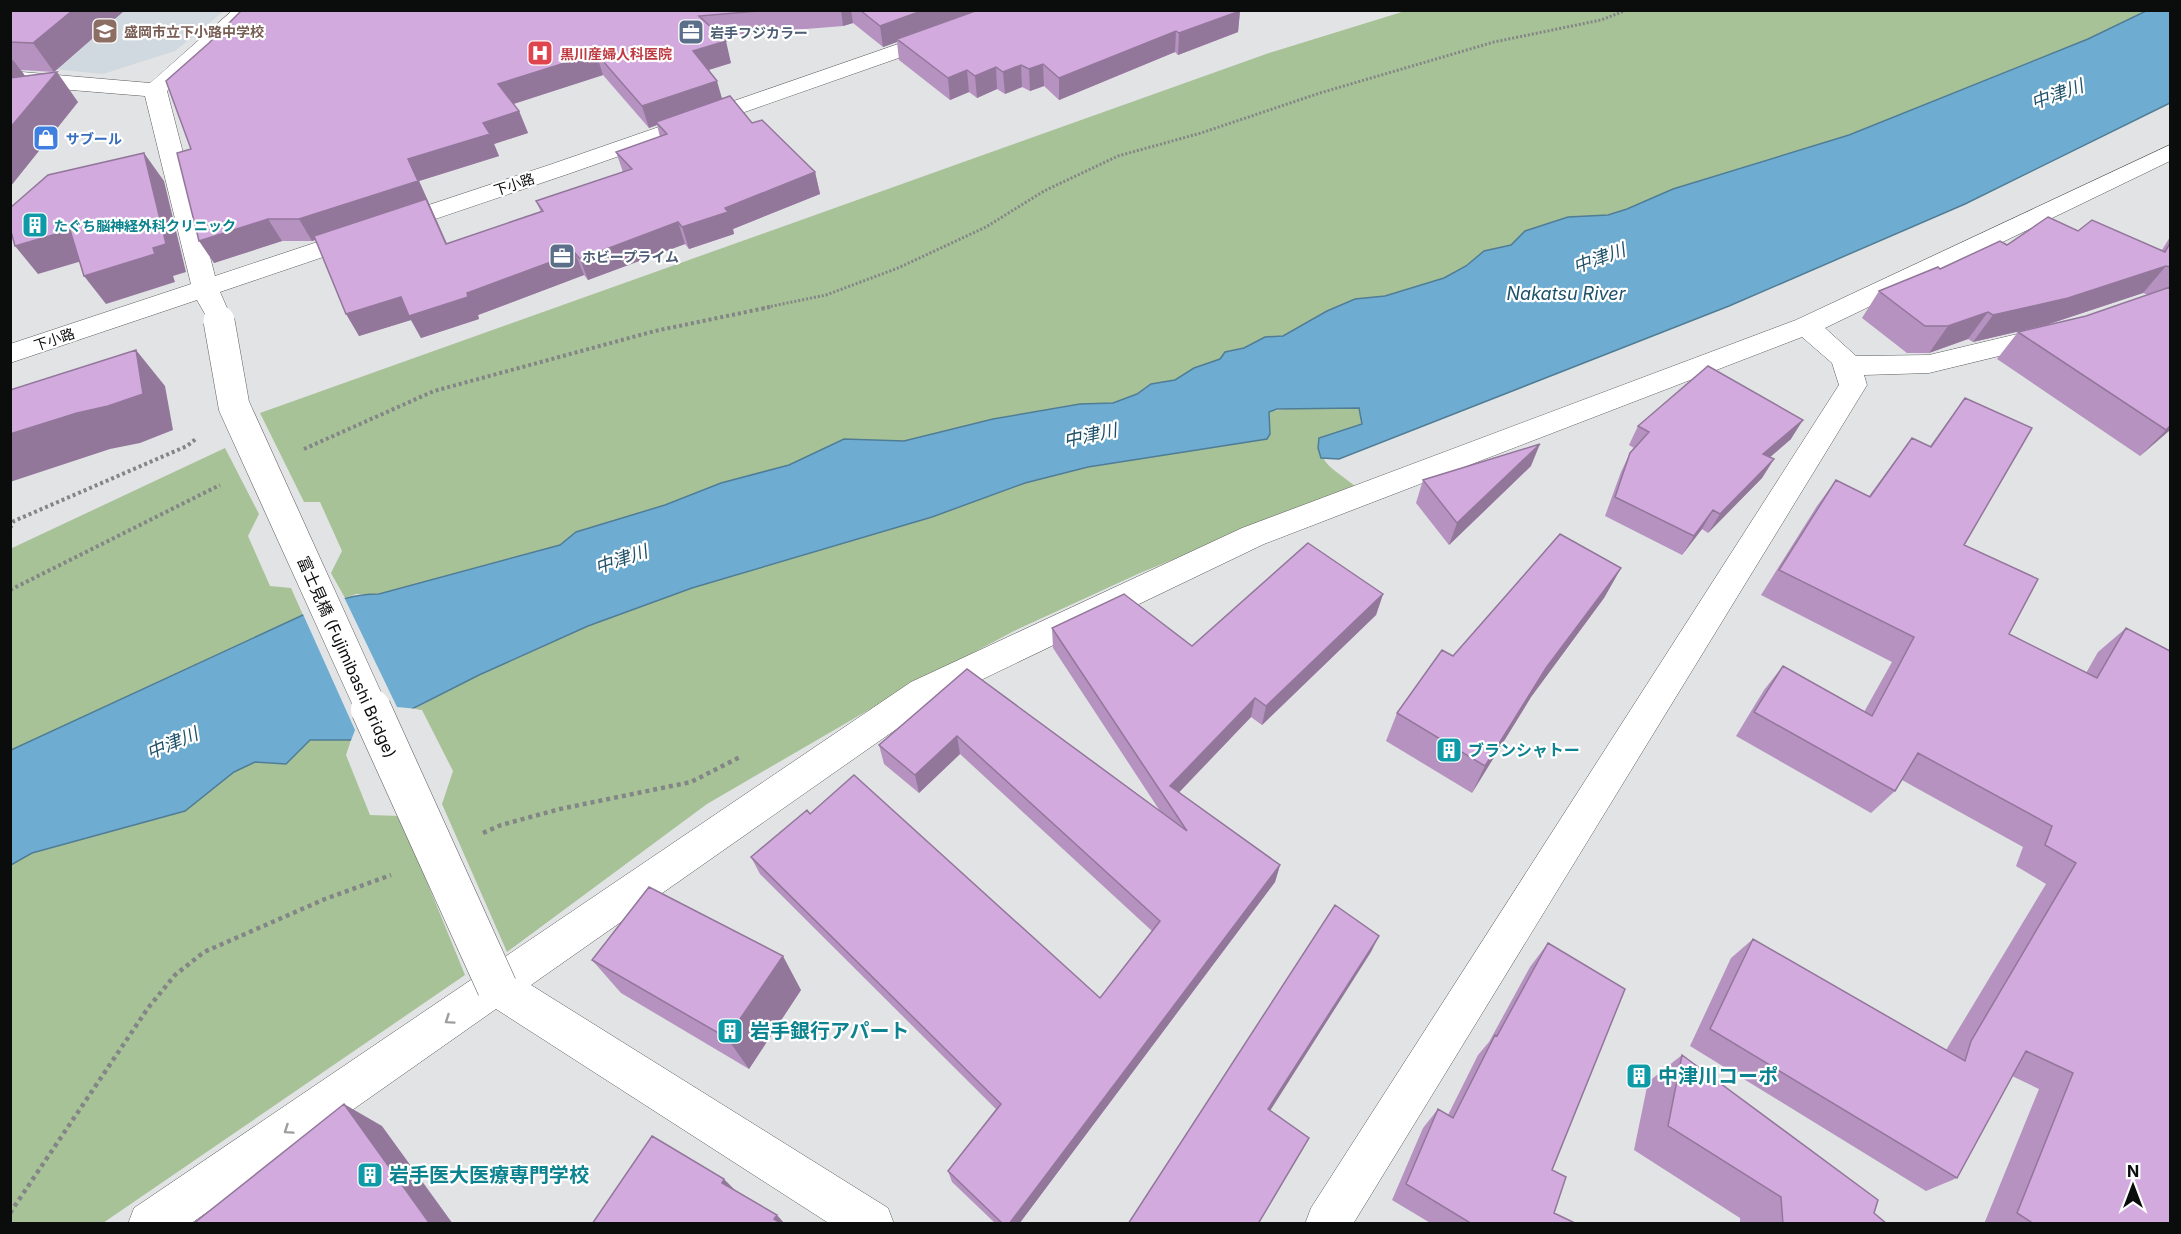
<svg xmlns="http://www.w3.org/2000/svg" width="2181" height="1234" viewBox="0 0 2181 1234" font-family="Inter,'Noto Sans JP',sans-serif">
	<style>
		.built { fill: #d1d9e0 }
		.green { fill: #a8c298 }
		.water { fill: #6eadd1; stroke: #507d96; stroke-width: 1.5 }
		.pier { fill: #e1e3e5 }
		.lines { fill: none; stroke-linecap: round; stroke-linejoin: round }
		.minor-casing { stroke: #5b5c5d; stroke-width: 1 }
		.path-far2 { stroke: #838586; stroke-width: 3; stroke-dasharray: 2 2; stroke-linecap: butt }
		.path-far1 { stroke: #838586; stroke-width: 4; stroke-dasharray: 3 3; stroke-linecap: butt }
		.path { stroke: #838586; stroke-width: 4.5; stroke-dasharray: 4 4; stroke-linecap: butt }
		.minor { fill: #fff; fill-rule: evenodd }
		.minor-bridge-far1-casing { stroke: #5b5c5d; stroke-width: 32; stroke-linecap: butt }
		.minor-bridge-casing { stroke: #5b5c5d; stroke-width: 41; stroke-linecap: butt }
		.minor-bridge-far1 { stroke: #fff; stroke-width: 31 }
		.minor-bridge { stroke: #fff; stroke-width: 40 }
		.wall { fill: #b592bf; fill-rule: evenodd }
		.shaded-wall { fill: #93779b }
		.building { fill: #d2aade; stroke: #93779b; stroke-width: 1.5 }
		.oneway { stroke: #9d9e9e }
		.labels { text-anchor: middle; dominant-baseline: central; stroke-width: 4.5; stroke-linejoin: round; paint-order: stroke }
		.far-education-label { font-size: 14px; font-weight: bold; fill: #785e54; stroke: #fff; text-anchor: start }
		.far-service-label { font-size: 14px; font-weight: bold; fill: #4e5e75; stroke: #fff; text-anchor: start }
		.far-health-label { font-size: 14px; font-weight: bold; fill: #be3a42; stroke: #fff; text-anchor: start }
		.far-shop-label { font-size: 14px; font-weight: bold; fill: #366cbe; stroke: #fff; text-anchor: start }
		.far-street-label { font-size: 14px; fill: #0b0c0c; stroke: #fff }
		.far-culture-label { font-size: 14px; font-weight: bold; fill: #0d838f; stroke: #fff; text-anchor: start }
		.street-label { font-size: 16px; fill: #0b0c0c; stroke: #fff }
		.culture-label { font-size: 16px; font-weight: bold; fill: #0d838f; stroke: #fff; text-anchor: start }
		.water-label { font-size: 18px; font-style: italic; fill: #1e506a; stroke: #fff }
		.near-culture-label { font-size: 20px; font-weight: bold; fill: #0d838f; stroke: #fff; text-anchor: start }
	</style>
	<rect width="100%" height="100%" fill="#e1e3e5"/>
	<path class="built" d="M10 11H224L175 51 103 74 11 65Z"/>
	<path class="green" d="M1405 11H2146L2088 39 1849 135 1673 189 1627 209 1608 215 1568 217 1525 231 1511 245 1484 251 1466 266 1444 278 1385 296 1355 299 1327 311 1283 336 1265 337 1244 348 1226 352 1220 359 1194 368 1175 380 1151 384 1137 394 1113 403 1080 404 993 419 904 441 844 439 789 465 721 483 665 505 576 532 560 545 379 594H356L345 598 331 573 342 551 320 502H304L260 413 1269 53Z
		M1289 408H1359L1362 424 1320 438C1316 463 1337 471 1355 486L1140 573 1014 631 903 690 707 804 507 952 442 804 453 771 422 710 414 709 479 675 588 626 692 588 932 517 1025 483 1088 467 1267 439 1270 434 1269 412Z
		M225 448 259 514 248 536 270 586 291 588 303 615 11 750 10 549Z
		M309 740H351L346 755 370 815 400 816 465 975 103 1223H11L10 865 32 853 185 811 234 772 256 762 286 764Z"/>
	<path class="water" d="M2146 11H2170V103L1965 204 1729 306 1339 459 1321 458 1318 448 1319 438 1362 424 1359 408 1277 409 1269 412 1270 434 1267 439 1088 467 1025 483 932 517 692 588 588 626 479 675 351 740H310L286 764 255 762 234 772 185 811 32 853 11 865V750L303 615C331 603 348 594 379 594L560 545 576 532 665 505 721 483 789 465 844 439 904 441 993 419 1080 404 1113 403 1137 394 1151 384 1175 380 1194 368 1220 359 1225 352 1244 348 1265 337 1283 336 1327 311 1355 299 1385 296 1444 278 1466 266 1484 251 1511 245 1525 231 1568 217 1608 215 1627 209 1673 189 1849 135 2088 39Z"/>
	<path class="pier" d="M343 595 397 707 418 709 350 743 355 730 302 612Z"/>
	<g class="lines">
		<g class="minor-casing">
			<path id="minor" d="M233 10H256L167 91 215 276 552 164 996 10H1027L1024 14 568 174 220 292 227 308 223 314 214 317 205 314 197 300 10 363V344L191 284 145 96 10 85V71L150 83Z
				M2170 145V161L1825 328 1856 356 1929 355 2051 326 2061 329 2065 335 2061 341 1929 373 1864 375 1867 385 1353 1224H1305L1311 1208 1839 385 1832 363 1802 337 1264 544 935 702 531 985 888 1208 894 1224H830L496 1009 190 1224H128L134 1208 911 682 1242 528 1796 320Z"/>
		</g>
		<path class="path-far2" d="M763 308 826 295 898 268 986 227 1044 191 1118 156 1201 133 1320 93 1494 42 1601 20 1627 10"/>
		<path class="path-far1" d="M304 449 434 391 655 331 770 307
			M10 528 14 521 187 446 197 438
			M10 590 220 485"/>
		<path class="path" d="M483 833 501 825 560 809 691 782 742 756
			M10 1213 148 1008 175 975 204 952 325 899 391 875"/>
		<use href="#minor" class="minor"/>
		<g class="minor-bridge-far1-casing">
			<path id="minor-bridge-far1" d="M219 321 234 406 372 710"/>
		</g>
		<g class="minor-bridge-casing">
			<path id="minor-bridge" d="M371 709 497 987"/>
		</g>
		<use href="#minor-bridge-far1" class="minor-bridge-far1"/>
		<use href="#minor-bridge" class="minor-bridge"/>
	</g>
	<path class="wall" d="M10 10H125L54 72 21 70 25 76 78 102 10 187Z
		M242 10H1239L1240 11 1238 32 1178 55 1175 52 1059 100 1044 86 1030 91 1022 87 1005 94 997 89 977 98 969 92 950 100 899 60 897 42 883 47 853 23 843 26 720 36 731 63 708 70 722 99 815 172 820 194 733 229 734 234 689 249 685 244 588 280 584 275 478 315 479 319 421 338 411 320 359 336 315 240 312 241H282L214 263 191 149 209 43ZM603 75 649 128 657 125 660 137 616 152 623 172 536 201 541 212 447 244 419 181 499 156 494 144 528 133 519 111 513 104Z
		M2078 231 2162 250 2170 237V430L2140 456 1997 359 2018 332 2086 316 2149 295 2143 293 2046 325 1973 342 1968 339 1929 353H1907L1862 318 1879 291 2007 245Z
		M1965 398 1964 545 2009 634 2086 673 2098 652 2126 628 2170 1224H1984L2039 1089 2012 1076 1957 1178 1926 1191 1690 1046 1731 958 1753 939 1946 1050 2046 884 2016 866 2023 847 1902 780 1895 791 1871 813 1736 736 1764 690 1783 666 1864 712 1892 662 1761 595 1817 506 1836 480 1869 496 1912 438 1930 446Z
		M1638 426 1791 439 1770 457 1774 459 1762 478 1708 533 1702 529 1682 555 1605 516 1621 472 1630 453 1634 448 1629 445Z
		M1531 466 1449 545 1416 503 1423 480Z
		M1621 568 1604 598 1531 697 1472 793 1386 741 1397 713 1453 656Z
		M1383 594 1376 615 1262 725 1251 717 1179 792 1280 865 1275 882 1019 1224H996L952 1182 948 1171 996 1109 760 874 751 857 810 814 1100 998 1152 931 960 754 919 793 884 764 879 745 967 669 1160 811 1053 648 1052 628 1192 646Z
		M1548 943 1552 1170 1554 1213 1577 1224H1432L1392 1200 1423 1128 1438 1109 1448 1115 1478 1055 1489 1042 1530 967Z
		M592 960 801 990 749 1069 621 993Z
		M1682 1055 1874 1213 1887 1224H1740V1218L1634 1150 1648 1082Z"/>
	<path class="shaded-wall" d="M73 10H125L54 72 33 43Z
		M841 10H851L853 23 843 26Z
		M924 10H988L897 39V42L883 47 880 26Z
		M1240 11 1238 32 1178 55 1179 33Z
		M1176 31 1175 52 1059 100V78Z
		M726 41 731 63 699 73 693 51Z
		M596 53 603 75 507 106 498 84Z
		M13 60 35 89 10 109V62Z
		M1043 64 1044 86 1030 91 1029 69Z
		M1021 65 1022 87 1005 94 1003 72Z
		M996 67 997 89 977 98 975 76Z
		M967 70 969 92 950 100 948 78Z
		M57 72 78 102 10 187V128Z
		M717 81 723 102 656 122 657 125 649 128 642 106Z
		M519 111 528 133 494 144 499 156 419 181 457 266 428 203 312 241 299 219 408 159 483 123Z
		M144 153 164 181 186 272 173 276 175 282 106 304 84 276Z
		M815 172 820 194 733 229 734 234 689 249 682 227 725 208Z
		M268 219 282 241 214 263 199 241Z
		M678 222 685 244 588 280 580 259Z
		M70 230 92 258 38 274 15 246Z
		M575 253 584 275 478 315 479 319 421 338 411 320 359 336 346 314 401 297 467 293Z
		M2166 266 2143 293 2046 325 1973 342 1993 315Z
		M1988 312 1968 339 1929 353 1948 326Z
		M136 350 165 386 173 430 140 443 110 449 10 482V434L77 413Z
		M1803 420 1791 439 1752 473 1763 454Z
		M2170 426V430L2140 456Z
		M1540 444 1531 466 1449 545 1457 523Z
		M1774 459 1762 478 1708 533 1720 514Z
		M1713 510 1702 529 1682 555 1694 536Z
		M1621 568 1604 598 1531 697 1472 793 1485 766 1546 668Z
		M1383 594 1376 615 1262 725 1266 706Z
		M1255 698 1251 717 1168 804 1170 786Z
		M957 736 960 754 919 793 915 775Z
		M1280 865 1275 882 1019 1224H1009Z
		M1379 936 1371 952 1263 1122 1268 1109Z
		M783 956 801 990 749 1069 727 1038Z
		M344 1104 382 1126 453 1224H430Z
		M724 1179 735 1190 733 1194 722 1183Z
		M777 1215 785 1224H779L774 1219Z"/>
	<path class="building" d="M10 10H73L33 43 10 42Z
		M242 10H771L699 16 726 41 693 51 717 81 642 106 596 53 498 84 519 111 483 123 490 134 408 159 418 181 299 219H268L199 241 177 153 191 149 166 81 209 43Z
		M860 10H924L880 26Z
		M978 10H1239L1240 11 1179 33 1176 31 1059 78 1043 64 1029 69 1021 65 1003 72 996 67 975 76 967 70 948 78 897 39Z
		M57 72 10 128V78Z
		M730 96 752 123 762 120 815 172 725 208 728 212 682 227 678 222 580 259 575 253 467 293 468 297 409 316 401 297 346 314 314 236 426 199 446 244 543 211 536 201 632 169 616 152 667 134 656 122Z
		M144 153 166 244 153 248 155 254 84 276 70 230 15 246 10 228V208L48 175Z
		M2048 217 2078 231 2092 220 2165 252 2170 243V267L2166 266 2068 298 1993 315 1988 312 1948 326H1925L1879 291 1938 267 1940 269 2000 241 2007 245Z
		M2170 287V426L2166 430 2018 332 2086 316Z
		M136 350 143 394 108 406 77 413 10 434V390Z
		M1708 366 1803 420 1763 454 1774 459 1720 514 1713 510 1694 536 1615 497 1630 453 1649 432 1638 426Z
		M1965 398 2032 428 1964 545 2038 579 2009 634 2097 678 2126 628 2170 651V1224H2034L2017 1213 2073 1073 2026 1051 1957 1178 1710 1029 1753 939 1965 1061 1971 1041 2076 863 2045 845 2052 826 1918 753 1895 791 1754 712 1783 666 1872 716 1914 637 1779 570 1836 480 1870 497 1912 438 1931 447Z
		M1540 444 1457 523 1423 480Z
		M1560 534 1621 568 1546 668 1485 766 1397 713 1442 650 1453 656Z
		M1308 543 1383 594 1266 706 1255 698 1170 786 1280 865 1009 1224H1003L948 1171 1001 1104 751 857 807 810 810 814 854 775 1100 998 1160 921 957 736 915 775 879 745 967 669 1187 831 1052 628 1124 594 1192 646Z
		M649 887 783 956 727 1038 592 960Z
		M1335 905 1379 936 1268 1109 1309 1138 1258 1224H1128Z
		M1548 943 1625 989 1552 1170 1566 1177 1554 1213 1577 1224H1472L1406 1184 1438 1109 1453 1118 1495 1035 1497 1036Z
		M1682 1055 1878 1200 1874 1213 1887 1224H1783L1781 1197 1668 1126Z
		M344 1104 430 1224H193Z
		M652 1136 724 1179 722 1183 777 1215 774 1219 782 1224H592Z"/>
	<defs><path id="oneway-chevron" d="M-2-3.5L2.5 0L-2 3.5" fill="none" stroke-width="1.6" stroke-linecap="round" stroke-linejoin="round" transform="scale(1.5)"/></defs>
	<g class="oneway">
		<use href="#oneway-chevron" transform="translate(449 1020) rotate(146)"/>
		<use href="#oneway-chevron" transform="translate(288 1130) rotate(146)"/>
	</g>
	<defs>
		<g id="school-square" transform="scale(1.35)"><rect x="-9" y="-9" width="18" height="18" rx="4" fill="#8d6e63" stroke="#fff"/><path d="M0-5L7-2L0 1L-7-2ZM-4 1L0 2.5L4 1V4Q0 6-4 4Z" fill="#fff"/></g>
		<g id="office-square" transform="scale(1.35)"><rect x="-9" y="-9" width="18" height="18" rx="4" fill="#5c6f8a" stroke="#fff"/><path d="M-6-3h4V-5.5h4V-3h4V5H-6ZM-1-4.5V-3h2v-1.5ZM-6 0V1H6V0Z" fill="#fff"/></g>
		<g id="hospital-square" transform="scale(1.35)"><rect x="-9" y="-9" width="18" height="18" rx="4" fill="#e0444e" stroke="#fff"/><path d="M-5-5h3v3.5h4V-5h3V5h-3V1.5h-4V5h-3Z" fill="#fff"/></g>
		<g id="shop-square" transform="scale(1.35)"><rect x="-9" y="-9" width="18" height="18" rx="4" fill="#3f7fe0" stroke="#fff"/><path d="M-5-2.5h2.3a2.7 3.5 0 0 1 5.4 0H5L5.5 6h-11ZM-1.5-2.5h3a1.5 2.3 0 0 0-3 0Z" fill="#fff"/></g>
		<g id="building-square" transform="scale(1.35)"><rect x="-9" y="-9" width="18" height="18" rx="4" fill="#0f9aa8" stroke="#fff"/><path d="M-4-6H4V6H1V3H-1V6H-4ZM-2.5-4.3h1.7v1.8h-1.7ZM.8-4.3h1.7v1.8H.8ZM-2.5-1h1.7V.8h-1.7ZM.8-1h1.7V.8H.8Z" fill="#fff"/></g>
	</defs>
	<g fill-rule="evenodd">
		<use href="#school-square" x="105" y="31"/>
		<use href="#office-square" x="691" y="32"/>
		<use href="#hospital-square" x="540" y="53"/>
		<use href="#shop-square" x="46" y="138"/>
		<use href="#building-square" x="35" y="225"/>
		<use href="#office-square" x="562" y="256"/>
		<use href="#building-square" x="1449" y="750"/>
		<use href="#building-square" x="730" y="1031"/>
		<use href="#building-square" x="1639" y="1076"/>
		<use href="#building-square" x="370" y="1175"/>
	</g>
	<g class="labels">
		<g class="far-education-label">
			<text x="124" y="31">盛岡市立下小路中学校</text>
		</g>
		<g class="far-service-label">
			<text x="710" y="32">岩手フジカラー</text>
			<text x="582" y="256">ホビープライム</text>
		</g>
		<g class="far-health-label">
			<text x="560" y="53">黒川産婦人科医院</text>
		</g>
		<g class="far-shop-label">
			<text x="66" y="138">サブール</text>
		</g>
		<g class="far-street-label">
			<text transform="translate(514 184) rotate(-18)">下小路</text>
			<text transform="translate(54 339) rotate(-19)">下小路</text>
		</g>
		<g class="far-culture-label">
			<text x="54" y="225">たぐち脳神経外科クリニック</text>
		</g>
		<g class="street-label">
			<text transform="translate(347 657) rotate(66)">富士見橋 (Fujimibashi Bridge)</text>
		</g>
		<g class="culture-label">
			<text x="1468" y="750">ブランシャトー</text>
		</g>
		<g class="water-label">
			<text transform="translate(2057 94) rotate(-20)">中津川</text>
			<text transform="translate(1599 258) rotate(-20)">中津川</text>
			<text x="1566" y="293">Nakatsu River</text>
			<text transform="translate(1090 435) rotate(-12)">中津川</text>
			<text transform="translate(621 559) rotate(-19)">中津川</text>
			<text transform="translate(172 743) rotate(-23)">中津川</text>
		</g>
		<g class="near-culture-label">
			<text x="750" y="1031">岩手銀行アパート</text>
			<text x="1658" y="1076">中津川コーポ</text>
			<text x="389" y="1175">岩手医大医療専門学校</text>
		</g>
	</g>
	<rect width="2181" height="1234" fill="none" stroke="#0b0c0c" stroke-width="24"/>
	<g transform="translate(2133 1186)" stroke="#ffffff" stroke-width="4.5" paint-order="stroke">
	<path d="M0-4.5L10 22L0 15L-10 22Z" fill="#0b0c0c"/>
	<text y="-9" font-size="16" font-weight="bold" text-anchor="middle" fill="#0b0c0c">N</text>
	</g>
</svg>
